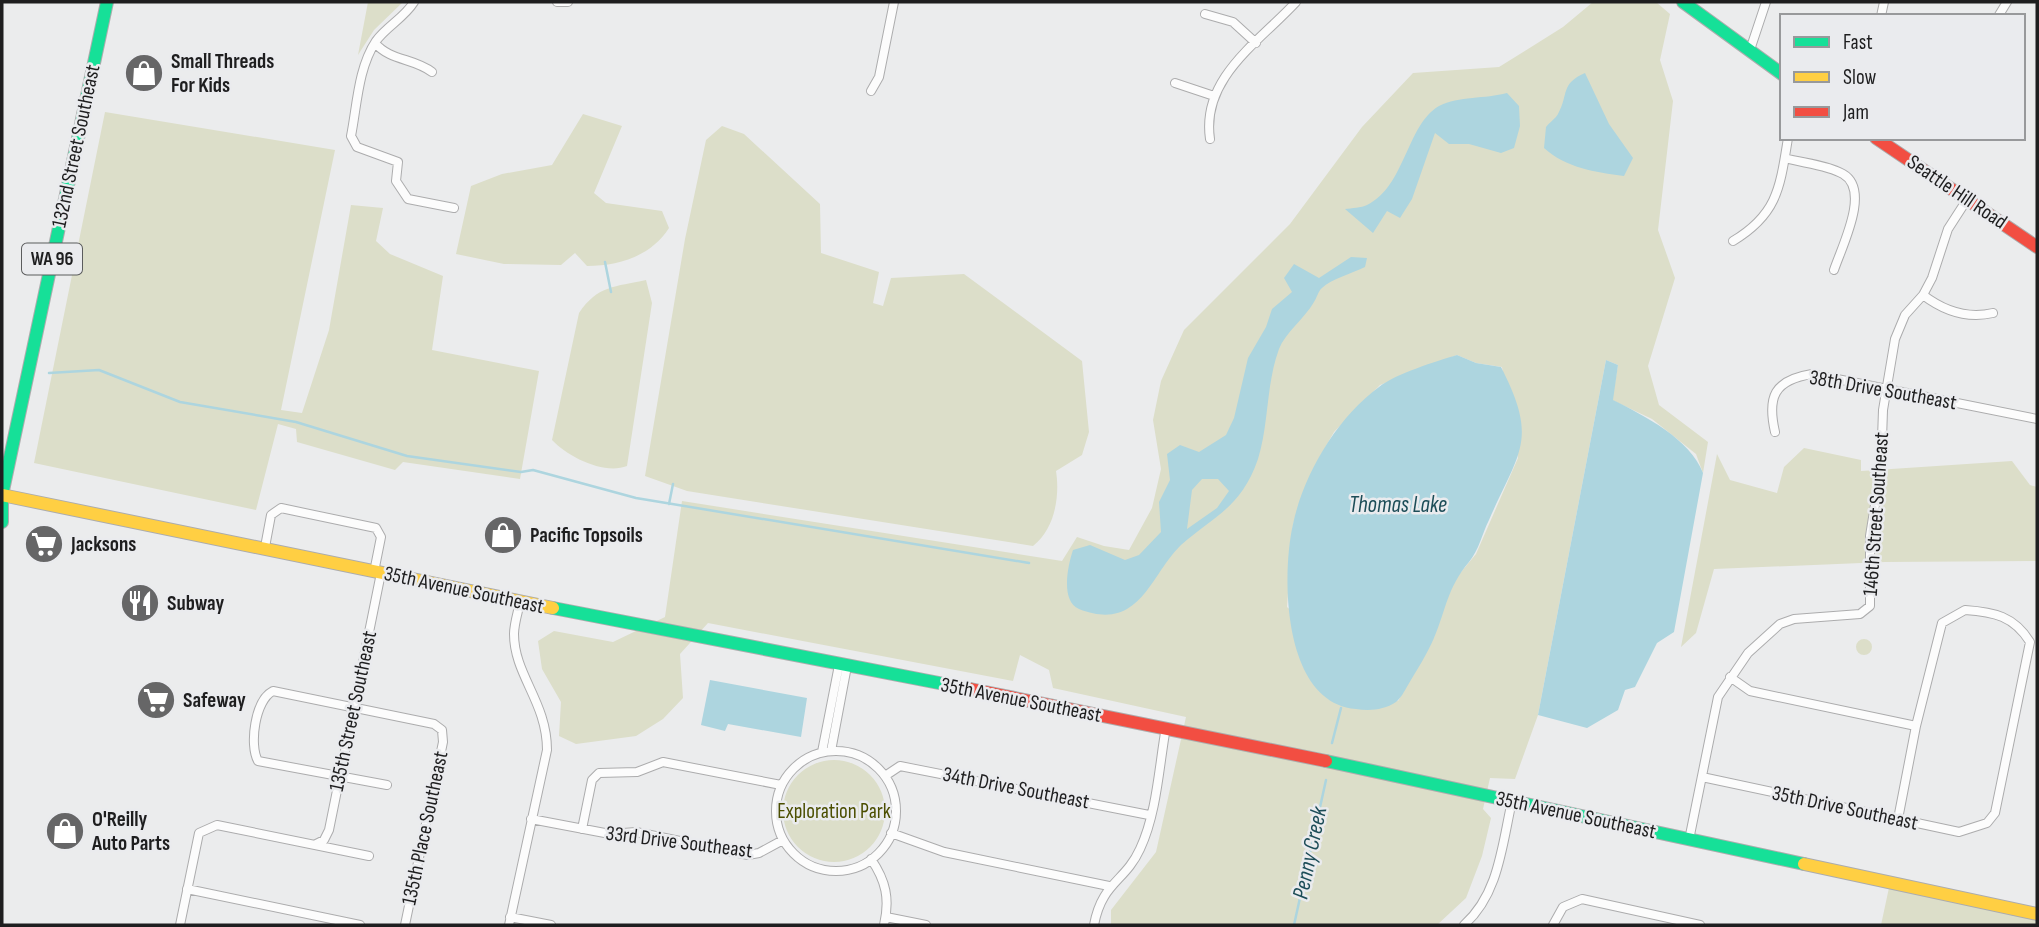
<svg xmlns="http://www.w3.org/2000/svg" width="2039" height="927" viewBox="0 0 2039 927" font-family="'Sofia Sans Condensed',sans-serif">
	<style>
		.green { fill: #dcdec9; fill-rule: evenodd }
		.water { fill: #add5df; fill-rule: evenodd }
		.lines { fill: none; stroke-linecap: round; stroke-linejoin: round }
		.stream { stroke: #add5df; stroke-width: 2.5 }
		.street-casing { stroke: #acacad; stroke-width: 10 }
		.fast-casing { stroke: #acacad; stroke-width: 14 }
		.slow-casing { stroke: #acacad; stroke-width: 14 }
		.jam-casing { stroke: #acacad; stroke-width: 14 }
		.street { stroke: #fcfcfc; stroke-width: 8 }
		.fast { stroke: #16e098; stroke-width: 12 }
		.slow { stroke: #ffcf43; stroke-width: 12 }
		.jam { stroke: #f24e42; stroke-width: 12 }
		.labels { text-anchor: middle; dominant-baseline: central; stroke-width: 5; stroke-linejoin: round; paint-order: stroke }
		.shield { fill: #eaebee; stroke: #5b5c5d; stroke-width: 2 }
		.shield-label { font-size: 19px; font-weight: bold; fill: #1e1e1f }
		.poi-label { font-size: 21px; font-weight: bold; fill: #1e1e1f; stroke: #eaebee; text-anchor: start }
		.street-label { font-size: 21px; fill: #1e1e1f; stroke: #eaebee }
		.park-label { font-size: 21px; fill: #4b4e00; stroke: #eaebee }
		.water-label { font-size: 23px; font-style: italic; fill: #1d4d58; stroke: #eaebee }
	</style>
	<rect width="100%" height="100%" fill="#ebeced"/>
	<path class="green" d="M368 2H403L374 30 358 55Z
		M1593 2H1656L1670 14 1660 60 1673 101 1658 230 1675 278 1648 366 1659 405 1708 442 1703 473 1696 454 1652 419 1612 400 1618 365 1606 360 1538 715 1515 779 1490 778 1483 809 1491 818 1482 856 1466 898 1437 925H1111V910L1156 852 1186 717 1053 688 1049 670 1020 655 1013 681 708 623 680 654 683 698 663 719 636 736 576 744 559 736 561 702 542 669 538 641 554 631 613 642 665 617 682 501 1062 561 1077 537 1104 546 1129 550 1152 508 1161 469 1153 420 1161 381 1184 330 1290 224 1362 127 1413 73 1499 67 1563 27ZM1457 355 1476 363 1502 367 1518 458 1476 554 1456 578 1441 612 1434 637 1398 701 1287 607 1293 524 1318 460 1334 432 1380 385Z
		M105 112 335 150 281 410 302 413 329 330 351 205 383 208 376 241 390 254 443 276 432 350 539 371 520 479 403 462 395 470 297 442 296 429 278 424 256 510 34 463Z
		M583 114 622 126 594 193 606 203 662 211 669 228C651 256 619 266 587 266L575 253 561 265 504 264 456 254 471 186 502 174 552 165Z
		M722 126 744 134 820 204 821 253 879 272 873 303 883 306 891 278 964 274 1082 361 1089 432 1082 455 1056 471C1060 496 1055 529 1033 546L687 491 645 476 685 239 706 140Z
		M646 280 652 303 627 466C604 475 568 457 552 440L579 313C598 285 615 287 646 280Z
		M1804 448 1861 460V471L2012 461 2030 485 2037 487V561L1885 562 1714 569 1696 633 1681 647 1717 454 1730 480 1777 493 1784 467Z
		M1856 647a8 8 0 1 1 16 0a8 8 0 1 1-16 0Z
		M783 811a51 51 0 1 1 102 0a51 51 0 1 1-102 0Z
		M1890 883 2037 914V925H1881Z"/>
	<path class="water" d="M1585 73 1609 124 1633 158 1624 176C1595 172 1566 168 1544 148L1546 127C1549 123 1556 118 1558 114 1569 94 1560 84 1585 73Z
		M1507 93 1519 106 1520 126 1514 148 1501 153 1469 144H1449L1435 133 1412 199 1400 218 1387 211 1373 233 1345 209C1352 208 1361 208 1367 205 1405 187 1407 124 1439 106 1459 96 1485 99 1507 93Z
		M1351 257 1367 258 1365 267C1353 273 1331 279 1322 288 1318 291 1317 298 1314 302 1305 318 1285 333 1279 349 1266 384 1269 424 1258 459 1241 508 1215 515 1181 545 1150 575 1140 633 1079 609 1060 601 1068 565 1073 550L1090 545 1125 560 1139 555 1161 532 1159 502 1170 480 1167 454 1180 445 1199 452 1226 435 1234 418 1248 358 1266 327 1272 309 1292 292 1284 278 1294 264 1319 278ZM1202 479H1218L1229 491 1217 508 1187 529 1192 490Z
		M1457 355 1476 363 1501 367C1539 441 1519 451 1489 520 1482 534 1479 550 1469 562 1447 588 1446 610 1434 638 1427 654 1417 670 1408 685 1405 690 1401 698 1396 702 1384 710 1370 711 1356 709 1283 703 1281 577 1293 524 1304 473 1337 418 1379 387 1395 374 1437 361 1457 355Z
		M1606 360 1618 365 1613 400C1645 416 1690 439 1703 473L1674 632 1657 643 1635 687 1625 690 1618 710 1587 728 1538 715Z
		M710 680 807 698 801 737 728 724 725 731 701 725Z"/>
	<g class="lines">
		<path class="stream" d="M605 262 611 292
			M49 373 99 370 180 402 296 422 407 456 521 472 533 470 636 498 1029 563
			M669 504 673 484
			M1332 743 1341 708
			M1294 925 1326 780"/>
		<g class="street-casing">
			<path id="street" d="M414 2C404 18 387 26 376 41 358 68 357 106 351 136L357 147 398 162 396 181 408 199 454 208
				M557 2H568
				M1205 14 1233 22 1256 43
				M1999 15 2007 2
				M1881 16 1884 2
				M375 43C390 61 414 58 432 72
				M1750 50 1766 2
				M1175 83 1214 96
				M871 91 879 77 894 2
				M1210 139C1201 78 1259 42 1296 2
				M1785 158C1802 163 1828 165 1843 174 1871 190 1842 246 1834 270
				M1733 241C1778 214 1780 187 1788 138
				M1923 295C1944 311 1967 319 1993 313
				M1775 432C1767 397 1774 380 1812 374L2037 419
				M265 547 271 515 281 508 376 528 381 537 374 572
				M1730 677 1750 691 1916 726
				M831 751 847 666
				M776 811a60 60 0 1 1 120 0a60 60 0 1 1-120 0Z
				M822 752 839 665
				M885 776 900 766 1149 815
				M1702 777 1959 832 1987 823 1995 813 2030 642C2014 616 1994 612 1965 610L1942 623 1916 726 1898 819
				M387 785 258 761C249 745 255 700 273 691L434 724 442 730 443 742 405 925
				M531 819 610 834 636 832 748 855 759 853 783 840
				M582 829 592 780 599 773 637 772 663 762 781 785
				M891 833 944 852 1109 886
				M1689 840 1718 697 1748 653 1780 624 1794 619 1860 614 1870 606V536L1881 468 1883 410 1895 339 1905 315 1923 295 1932 278 1948 229 1968 198
				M316 844 324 840 329 830 381 573
				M871 859C886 881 890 899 884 925
				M187 889 360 925
				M510 917 551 925
				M886 917 926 925
				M180 925 199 833 217 825 369 856
				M509 925 547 750C547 702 514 675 514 634 514 624 518 612 520 602
				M1094 925C1102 882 1125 882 1140 849 1157 813 1159 766 1166 727
				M1464 925C1499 894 1502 845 1512 801
				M1553 925 1563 907 1582 899 1700 925"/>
		</g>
		<g class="fast-casing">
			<path id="fast" d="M1683 2 1782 74
				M2 522V495L107 2
				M553 608 970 689
				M1326 761 1804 864"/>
		</g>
		<g class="slow-casing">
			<path id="slow" d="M2 495 553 608
				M1804 864 2037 914"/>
		</g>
		<g class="jam-casing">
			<path id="jam" d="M1876 138 2037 247
				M970 689 1326 761"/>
		</g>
		<use href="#street" class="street"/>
		<use href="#fast" class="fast"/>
		<use href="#slow" class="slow"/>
		<use href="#jam" class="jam"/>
	</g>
	<defs>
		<g id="shop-disc" transform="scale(2.0125)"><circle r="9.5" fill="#666667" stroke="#eaebee"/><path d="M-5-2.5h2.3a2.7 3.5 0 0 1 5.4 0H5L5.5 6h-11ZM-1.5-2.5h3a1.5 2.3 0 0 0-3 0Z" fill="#fff"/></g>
		<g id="supermarket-disc" transform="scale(2.0125)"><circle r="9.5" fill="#666667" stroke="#eaebee"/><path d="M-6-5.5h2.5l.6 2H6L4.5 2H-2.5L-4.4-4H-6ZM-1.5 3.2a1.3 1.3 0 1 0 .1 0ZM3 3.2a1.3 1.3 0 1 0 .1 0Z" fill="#fff"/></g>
		<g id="restaurant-disc" transform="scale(2.0125)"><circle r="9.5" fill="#666667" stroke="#eaebee"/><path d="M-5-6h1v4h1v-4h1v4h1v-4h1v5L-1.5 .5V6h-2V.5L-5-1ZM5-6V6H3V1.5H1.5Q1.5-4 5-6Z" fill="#fff"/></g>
	</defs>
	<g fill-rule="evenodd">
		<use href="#shop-disc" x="144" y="73"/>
		<use href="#shop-disc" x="503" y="535"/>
		<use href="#supermarket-disc" x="44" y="544"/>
		<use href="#restaurant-disc" x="140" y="603"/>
		<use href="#supermarket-disc" x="156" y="700"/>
		<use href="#shop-disc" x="65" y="831"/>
	</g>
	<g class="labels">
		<rect class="shield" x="22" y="243.5" width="60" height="31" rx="5"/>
		<g class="shield-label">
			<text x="52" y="259">WA 96</text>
		</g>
		<g class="poi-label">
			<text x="171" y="61">Small Threads<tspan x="171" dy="24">For Kids</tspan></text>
			<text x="530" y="535">Pacific Topsoils</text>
			<text x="71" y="544">Jacksons</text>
			<text x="167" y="603">Subway</text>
			<text x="183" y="700">Safeway</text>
			<text x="92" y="819">O'Reilly<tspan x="92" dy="24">Auto Parts</tspan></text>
		</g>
		<g class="street-label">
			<text transform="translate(76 146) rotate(-78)">132nd Street Southeast</text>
			<text transform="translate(1957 192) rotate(34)">Seattle Hill Road</text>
			<text transform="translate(1883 390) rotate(10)">38th Drive Southeast</text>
			<text transform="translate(1876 514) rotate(-86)">146th Street Southeast</text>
			<text transform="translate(464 590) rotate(12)">35th Avenue Southeast</text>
			<text transform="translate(1021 700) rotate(11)">35th Avenue Southeast</text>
			<text transform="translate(353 711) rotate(-78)">135th Street Southeast</text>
			<text transform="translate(1016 788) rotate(11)">34th Drive Southeast</text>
			<text transform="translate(1845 808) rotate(12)">35th Drive Southeast</text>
			<text transform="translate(1576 815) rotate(12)">35th Avenue Southeast</text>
			<text transform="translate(425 828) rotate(-78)">135th Place Southeast</text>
			<text transform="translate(679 842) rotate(7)">33rd Drive Southeast</text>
		</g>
		<g class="park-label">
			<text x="834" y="811">Exploration Park</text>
		</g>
		<g class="water-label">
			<text x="1398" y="505">Thomas Lake</text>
			<text transform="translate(1310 853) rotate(-78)">Penny Creek</text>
		</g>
	</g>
	<rect width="2039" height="927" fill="none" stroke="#1e1e1f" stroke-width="7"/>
	<rect x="1780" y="14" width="245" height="126" fill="#eaebee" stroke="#98999b" stroke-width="2"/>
	<rect x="1794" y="37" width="35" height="10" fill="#16e098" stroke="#98999b" stroke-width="2"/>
	<text x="1843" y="49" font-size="21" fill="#1e1e1f">Fast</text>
	<rect x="1794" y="72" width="35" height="10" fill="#ffcf43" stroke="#98999b" stroke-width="2"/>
	<text x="1843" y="84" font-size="21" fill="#1e1e1f">Slow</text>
	<rect x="1794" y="107" width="35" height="10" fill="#f24e42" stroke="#98999b" stroke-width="2"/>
	<text x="1843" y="119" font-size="21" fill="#1e1e1f">Jam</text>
</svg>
